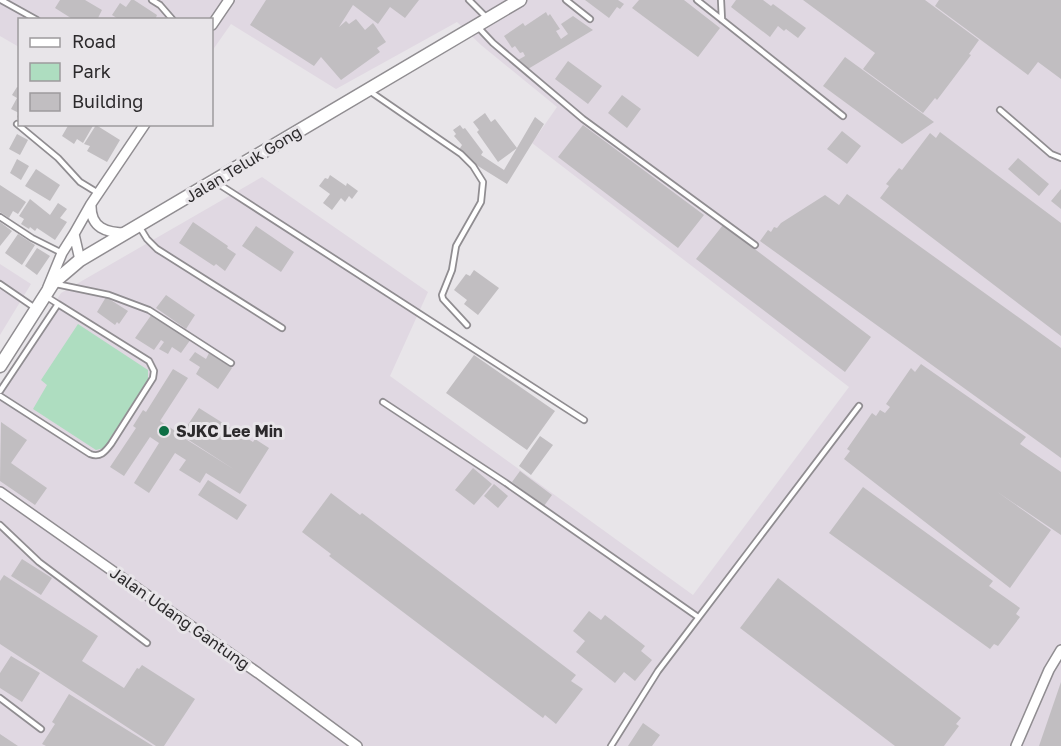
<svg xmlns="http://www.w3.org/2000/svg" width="1061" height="746" viewBox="0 0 1061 746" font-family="'Golos Text',sans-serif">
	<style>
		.built { fill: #e0d8e2 }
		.green { fill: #aeddc0 }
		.building { fill: #c1bec1 }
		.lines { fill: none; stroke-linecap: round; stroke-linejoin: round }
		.service-casing { stroke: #908d91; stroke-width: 8 }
		.minor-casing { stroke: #908d91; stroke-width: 12 }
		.tertiary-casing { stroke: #908d91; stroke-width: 15 }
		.service { stroke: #fff; stroke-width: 4.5 }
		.minor { stroke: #fff; stroke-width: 9 }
		.tertiary { stroke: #fff; stroke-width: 12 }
		.poi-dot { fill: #0d6e44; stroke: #e8e5e9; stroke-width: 2 }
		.labels { text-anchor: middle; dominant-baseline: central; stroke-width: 6; stroke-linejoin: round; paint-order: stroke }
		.street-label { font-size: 16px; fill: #2c2a2c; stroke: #e8e5e9 }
		.poi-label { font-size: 16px; font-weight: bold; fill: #2c2a2c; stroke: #e8e5e9; text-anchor: start }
	</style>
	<rect width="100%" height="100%" fill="#e8e5e9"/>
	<path class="built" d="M0 0H1061V746H0V389L61 293 262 177 428 292 390 376 693 595 849 387 532 143 557 107 481 45 457 22 336 89 231 24 212 51V20H20L19 47 0 36Z
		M0 264 31 284 0 335Z"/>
	<path class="green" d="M78 324 148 370V379L104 448 96 450 33 409 47 385 41 380Z"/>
	<path class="building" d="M60 0H85L102 10 97 20H74L55 8Z
		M131 0H134L157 15 155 20H120L112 15 120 3 126 7Z
		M266 0H419L405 18 390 7 378 24 353 5 339 27 346 21 349 24 356 19 365 30 373 23 386 42 377 48 380 52 341 80 321 57 314 66 250 25Z
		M585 0H618L624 4 620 9 617 7 609 18Z
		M639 0H684L720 28 698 57 632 8Z
		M736 0H763L771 6 773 4 806 28 798 38 786 29 784 31 778 26 770 37 731 7Z
		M803 0H925L979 40 969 54 971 55 937 100 935 98 923 113 863 69 875 53Z
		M939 0H1061V79L1038 62 1028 75 935 6Z
		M546 12 548 16 550 14 560 29 556 31 561 39 568 34 561 24 573 16 593 30 528 69 518 60 525 56 523 52 520 53 515 46 512 48 504 36 523 23 525 26Z
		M845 57 934 122 902 144 823 86Z
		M568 61 602 86 588 104 555 79Z
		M17 87 20 88V118L17 117 19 113 11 109 17 98 12 95Z
		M622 95 641 109 627 128 608 113Z
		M485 113 491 122 495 119 517 148 498 162 477 132 479 130 473 122Z
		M535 117 544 124 507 184 457 153 462 145 454 136 456 134 453 130 460 125 463 129 465 128 483 152 481 155 504 170Z
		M69 124H94L83 143 77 139 74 144 62 136Z
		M96 125 120 140 107 162 87 151 90 146 84 144Z
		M583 125 704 215 678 248 558 157Z
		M842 131 861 146 847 164 827 149Z
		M940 132 1061 223V336L880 198 889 186 886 184 899 168 902 170 930 133 936 138Z
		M17 134 28 140 20 155 9 149Z
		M1018 158 1049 184 1039 196 1008 169Z
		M17 159 29 166 21 180 10 173Z
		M36 169 60 185 50 201 25 186Z
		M330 175 346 186 347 183 358 191 352 199 349 196 345 202 341 198 332 210 323 203 330 194 319 186 325 178 328 179Z
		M0 185 26 202 18 214 13 211 9 218 0 212Z
		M1061 189V209L1051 201Z
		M847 194 1061 348V458L760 241 768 230 771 232 774 227 777 228 781 223 825 195 839 205Z
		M30 199 50 215 58 203 67 209 60 218 67 222 55 240 37 228 35 231 30 227 29 229 21 224 24 219 19 216Z
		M0 222 12 231 0 246Z
		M193 222 228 246 227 248 236 254 225 271 216 264 214 266 179 243Z
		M723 225 871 337 845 372 696 259Z
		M256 226 294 252 281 272 242 246Z
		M18 234 35 245 22 265 5 253Z
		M37 248 50 256 37 275 25 266Z
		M474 270 499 288 478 315 464 304 467 300 454 290 466 274 470 276Z
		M166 295 195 315 186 329 156 308Z
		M106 297 128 311 119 324 117 322 115 325 97 312Z
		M152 314 191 339 181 353 172 347 168 354 159 349 164 342 161 340 154 350 135 338Z
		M195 352 206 359 209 353 232 368 218 389 196 374 200 367 189 360Z
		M474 355 555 411 527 450 446 393Z
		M921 364 1026 437 1020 444 1061 472V535L996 491 1051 530 1010 588 844 459 850 451 847 449 872 413 876 416 880 410 885 413 890 407 886 404 911 368 915 372Z
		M173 369 188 378 160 421 177 432 176 433 235 470 181 435 199 408 253 442 255 439 269 448 240 494 206 473 200 483 179 470 186 460 175 453 149 493 134 483 159 443 150 437 124 476 110 467 136 428 133 426 143 410 146 412Z
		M1 422 27 440 11 463 47 488 35 505 0 481Z
		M540 436 553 445 531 475 519 466Z
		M473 468 492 484 474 505 455 490Z
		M520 471 552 495 544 506 512 482Z
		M208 480 247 505 237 520 198 495Z
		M494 484 508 496 498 508 484 496Z
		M863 487 993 581 989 586 1020 608 1016 614 1020 617 998 646 994 644 990 649 829 533Z
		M331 493 360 515 362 513 576 675 571 681 583 689 556 724 545 715 543 718 329 556 331 554 302 532Z
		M22 559 52 578 41 595 11 576Z
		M4 575 98 636 82 661 124 688 137 668 139 669 142 665 195 699 164 746H156L0 644V581Z
		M778 578 961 718 956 724 959 726 944 746H895L740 628Z
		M589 611 601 620 605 615 645 646 641 651 652 660 635 681 624 672 615 683 576 652 585 641 573 631Z
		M11 656 40 673 22 702 0 688V673Z
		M1061 682V746H1039Z
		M69 694 153 746H46L42 744 55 724 52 722Z
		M643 723 660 735 652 746H628Z
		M0 734 18 746H0Z"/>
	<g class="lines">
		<g class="service-casing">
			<path id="service" d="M1 0 37 20
				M152 0 160 5 173 20
				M469 0 487 18
				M566 0 590 19
				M697 0 843 116
				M721 0 722 20
				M477 26 493 43 583 119 755 245
				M368 90 461 154 473 166 483 182 481 202 456 246 452 270 442 295 443 299 467 325
				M1000 110 1051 154 1061 158
				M17 124 58 158 80 182 98 193
				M217 183 584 420
				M0 217 32 238 62 253
				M139 226 147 239 157 249 282 328
				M0 284 35 308
				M56 284 109 295 149 310 231 363
				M0 391 58 304 47 297
				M0 396 90 454C100 458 105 452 111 444L153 378 154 371 149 361 58 304
				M383 402 506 483 698 617
				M0 525 39 562 147 643
				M0 698 41 729
				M611 746 658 671 859 406"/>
		</g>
		<g class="minor-casing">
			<path id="minor" d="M212 25 229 0
				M91 204C90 228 106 233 127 233
				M80 260 74 234 91 204 145 124
				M48 287 62 253 74 234
				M0 492 258 673 357 746
				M1016 746 1049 670 1061 650"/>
		</g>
		<g class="tertiary-casing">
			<path id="tertiary" d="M0 366 53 283 80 260 520 0"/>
		</g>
		<use href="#service" class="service"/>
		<use href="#minor" class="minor"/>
		<use href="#tertiary" class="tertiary"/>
	</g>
	<circle class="poi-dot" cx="164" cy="431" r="6"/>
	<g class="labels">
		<g class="street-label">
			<text transform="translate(243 164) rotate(-31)">Jalan Teluk Gong</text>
			<text transform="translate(180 618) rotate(35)">Jalan Udang Gantung</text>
		</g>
		<g class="poi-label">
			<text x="176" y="431">SJKC Lee Min</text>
		</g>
	</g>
	<rect x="18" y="18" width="195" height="108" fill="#e8e5e9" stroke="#9d9a9d" stroke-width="1.5"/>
	<rect x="30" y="38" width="30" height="9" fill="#ffffff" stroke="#9d9a9d" stroke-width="1.5"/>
	<text x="72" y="48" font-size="18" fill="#2c2a2c">Road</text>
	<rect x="30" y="63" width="30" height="18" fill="#aeddc0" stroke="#9d9a9d" stroke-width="1.5"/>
	<text x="72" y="78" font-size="18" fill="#2c2a2c">Park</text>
	<rect x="30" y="93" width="30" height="18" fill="#c1bec1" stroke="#9d9a9d" stroke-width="1.5"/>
	<text x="72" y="108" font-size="18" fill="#2c2a2c">Building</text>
</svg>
